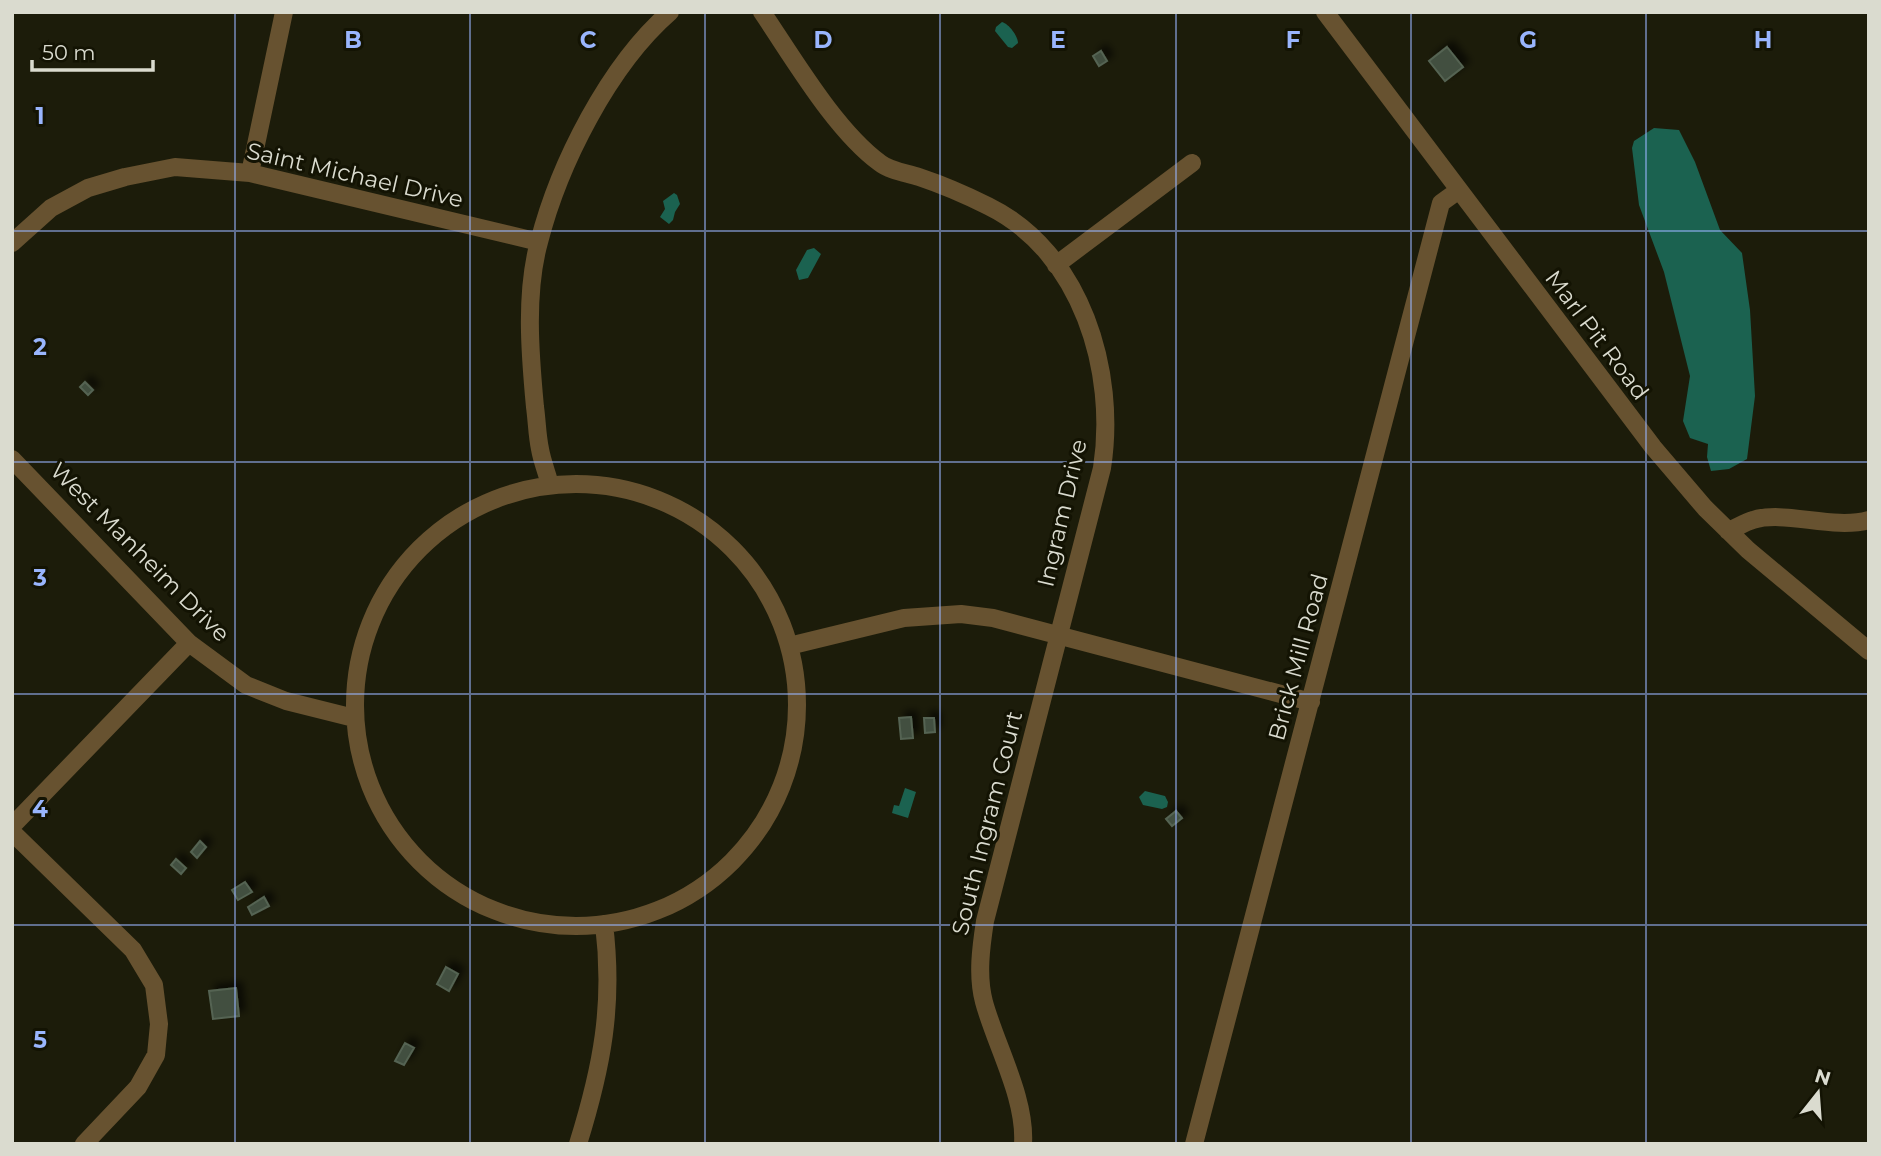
<svg xmlns="http://www.w3.org/2000/svg" width="1881" height="1156" viewBox="0 0 1881 1156" font-family="Montserrat,sans-serif">
	<style>
		.water { fill: #1b6250 }
		.building { fill: #425040; stroke: #556453; stroke-width: 2; filter: url(#shadow) }
		.lines { fill: none; stroke-linecap: round; stroke-linejoin: round }
		.minor { stroke: #675230; stroke-width: 18 }
		.grid { fill: none; stroke: #99b5fd; stroke-width: 2; stroke-opacity: 0.55 }
		.labels { text-anchor: middle; dominant-baseline: central; stroke-width: 6; stroke-linejoin: round; paint-order: stroke }
		.street-label { font-size: 23px; fill: #dadbcf; stroke: #131303 }
		.grid-label { font-size: 23px; text-anchor: middle; font-weight: bold; fill: #99b5fd; stroke: #131303; stroke-width: 6; stroke-linejoin: round; paint-order: stroke }
	</style>
	<defs>
		<filter id="shadow"><feDropShadow dx="6" dy="-6" stdDeviation="3.5" flood-color="#0009"/></filter>
	</defs>
	<rect width="100%" height="100%" fill="#1c1c0a"/>
	<path class="water" d="M1002 22C1009 24 1018 36 1018 43L1012 48 1008 47 995 31 996 27Z
		M1654 128 1679 130 1695 162 1720 230 1742 253 1750 310 1755 396 1747 459 1729 469 1711 471 1707 457 1708 444 1690 438 1683 421 1690 376 1664 272 1639 205 1632 148 1634 141Z
		M674 193 677 195 680 204 675 212 673 220 669 224 660 217 665 209 663 201Z
		M814 248 821 254 808 278 799 280 796 270 807 250Z
		M905 788 916 792 908 818 892 813 894 805 899 806Z
		M1145 791 1165 796 1168 802 1167 807 1162 809 1143 805 1139 797Z"/>
	<path class="building" d="M1447 47 1463 67 1445 81 1429 61Z
		M1101 51 1107 61 1099 66 1093 56Z
		M85 382 93 390 88 395 80 387Z
		M911 717 913 738 901 739 899 718Z
		M924 718H934L935 732 925 733Z
		M1176 811 1182 818 1172 826 1166 819Z
		M200 841 206 847 197 858 191 852Z
		M176 859 186 868 181 874 171 865Z
		M245 882 252 892 238 900 232 890Z
		M264 897 269 906 252 915 248 907Z
		M446 967 458 974 449 991 437 984Z
		M236 988 239 1016 213 1019 209 991Z
		M405 1043 414 1048 404 1065 395 1061Z"/>
	<g class="lines">
		<path class="minor" d="M762 12C794 59 835 130 880 163 890 171 907 173 919 177 943 185 966 195 988 206 1082 252 1117 372 1102 468L985 921C981 947 977 976 984 1002 996 1046 1026 1098 1023 1144
			M1325 12 1653 447 1705 508 1748 550 1869 651
			M250 173 284 12
			M12 243 51 208 88 188 125 177 175 167 250 173 539 242
			M1056 265 1192 163
			M12 459 189 643 246 685 286 701 354 718
			M355 705a221 221 0 1 1 442 0a221 221 0 1 1-442 0Z
			M550 485C547 473 542 461 540 449 537 435 537 421 535 407 530 354 525 293 539 242 559 164 609 65 670 12
			M1728 531C1736 528 1745 522 1753 520 1785 510 1832 530 1869 520
			M789 646 904 618 961 614 993 618 1311 702
			M12 826 189 643
			M12 832 133 950 154 985 159 1024 156 1055 138 1087 84 1144
			M578 1144C602 1067 614 1005 604 924
			M1194 1144 1441 203 1459 190"/>
	</g>
	<path class="grid" d="M235 12V1144M470 12V1144M705 12V1144M940 12V1144M1176 12V1144M1411 12V1144M1646 12V1144M12 231H1869M12 462H1869M12 694H1869M12 925H1869"/>
	<g class="labels">
		<g class="street-label">
			<text transform="translate(355 175) rotate(13)">Saint Michael Drive</text>
			<text transform="translate(1597 335) rotate(53)">Marl Pit Road</text>
			<text transform="translate(1062 513) rotate(-77)">Ingram Drive</text>
			<text transform="translate(140 552) rotate(45)">West Manheim Drive</text>
			<text transform="translate(1298 657) rotate(-75)">Brick Mill Road</text>
			<text transform="translate(987 823) rotate(-76)">South Ingram Court</text>
		</g>
	</g>
	<g class="grid-label">
		<text x="353" y="48">B</text>
		<text x="588" y="48">C</text>
		<text x="823" y="48">D</text>
		<text x="1058" y="48">E</text>
		<text x="1293" y="48">F</text>
		<text x="1528" y="48">G</text>
		<text x="1763" y="48">H</text>
		<text x="40" y="124">1</text>
		<text x="40" y="355">2</text>
		<text x="40" y="586">3</text>
		<text x="40" y="817">4</text>
		<text x="40" y="1048">5</text>
	</g>
	<rect width="1881" height="1156" fill="none" stroke="#dadbcf" stroke-width="28"/>
	<g transform="translate(1818 1093) rotate(17)" stroke="#131303" stroke-width="5" paint-order="stroke">
	<path d="M0-5L12 26L0 18L-12 26Z" fill="#dadbcf"/>
	<text y="-10" font-size="19" font-weight="bold" text-anchor="middle" fill="#dadbcf">N</text>
	</g>
	<path d="M32 60v10h121v-10" fill="none" stroke="#dadbcf" stroke-width="3.5"/>
	<text x="42" y="60" font-size="21" fill="#dadbcf" stroke="#131303" stroke-width="5" paint-order="stroke">50 m</text>
</svg>
